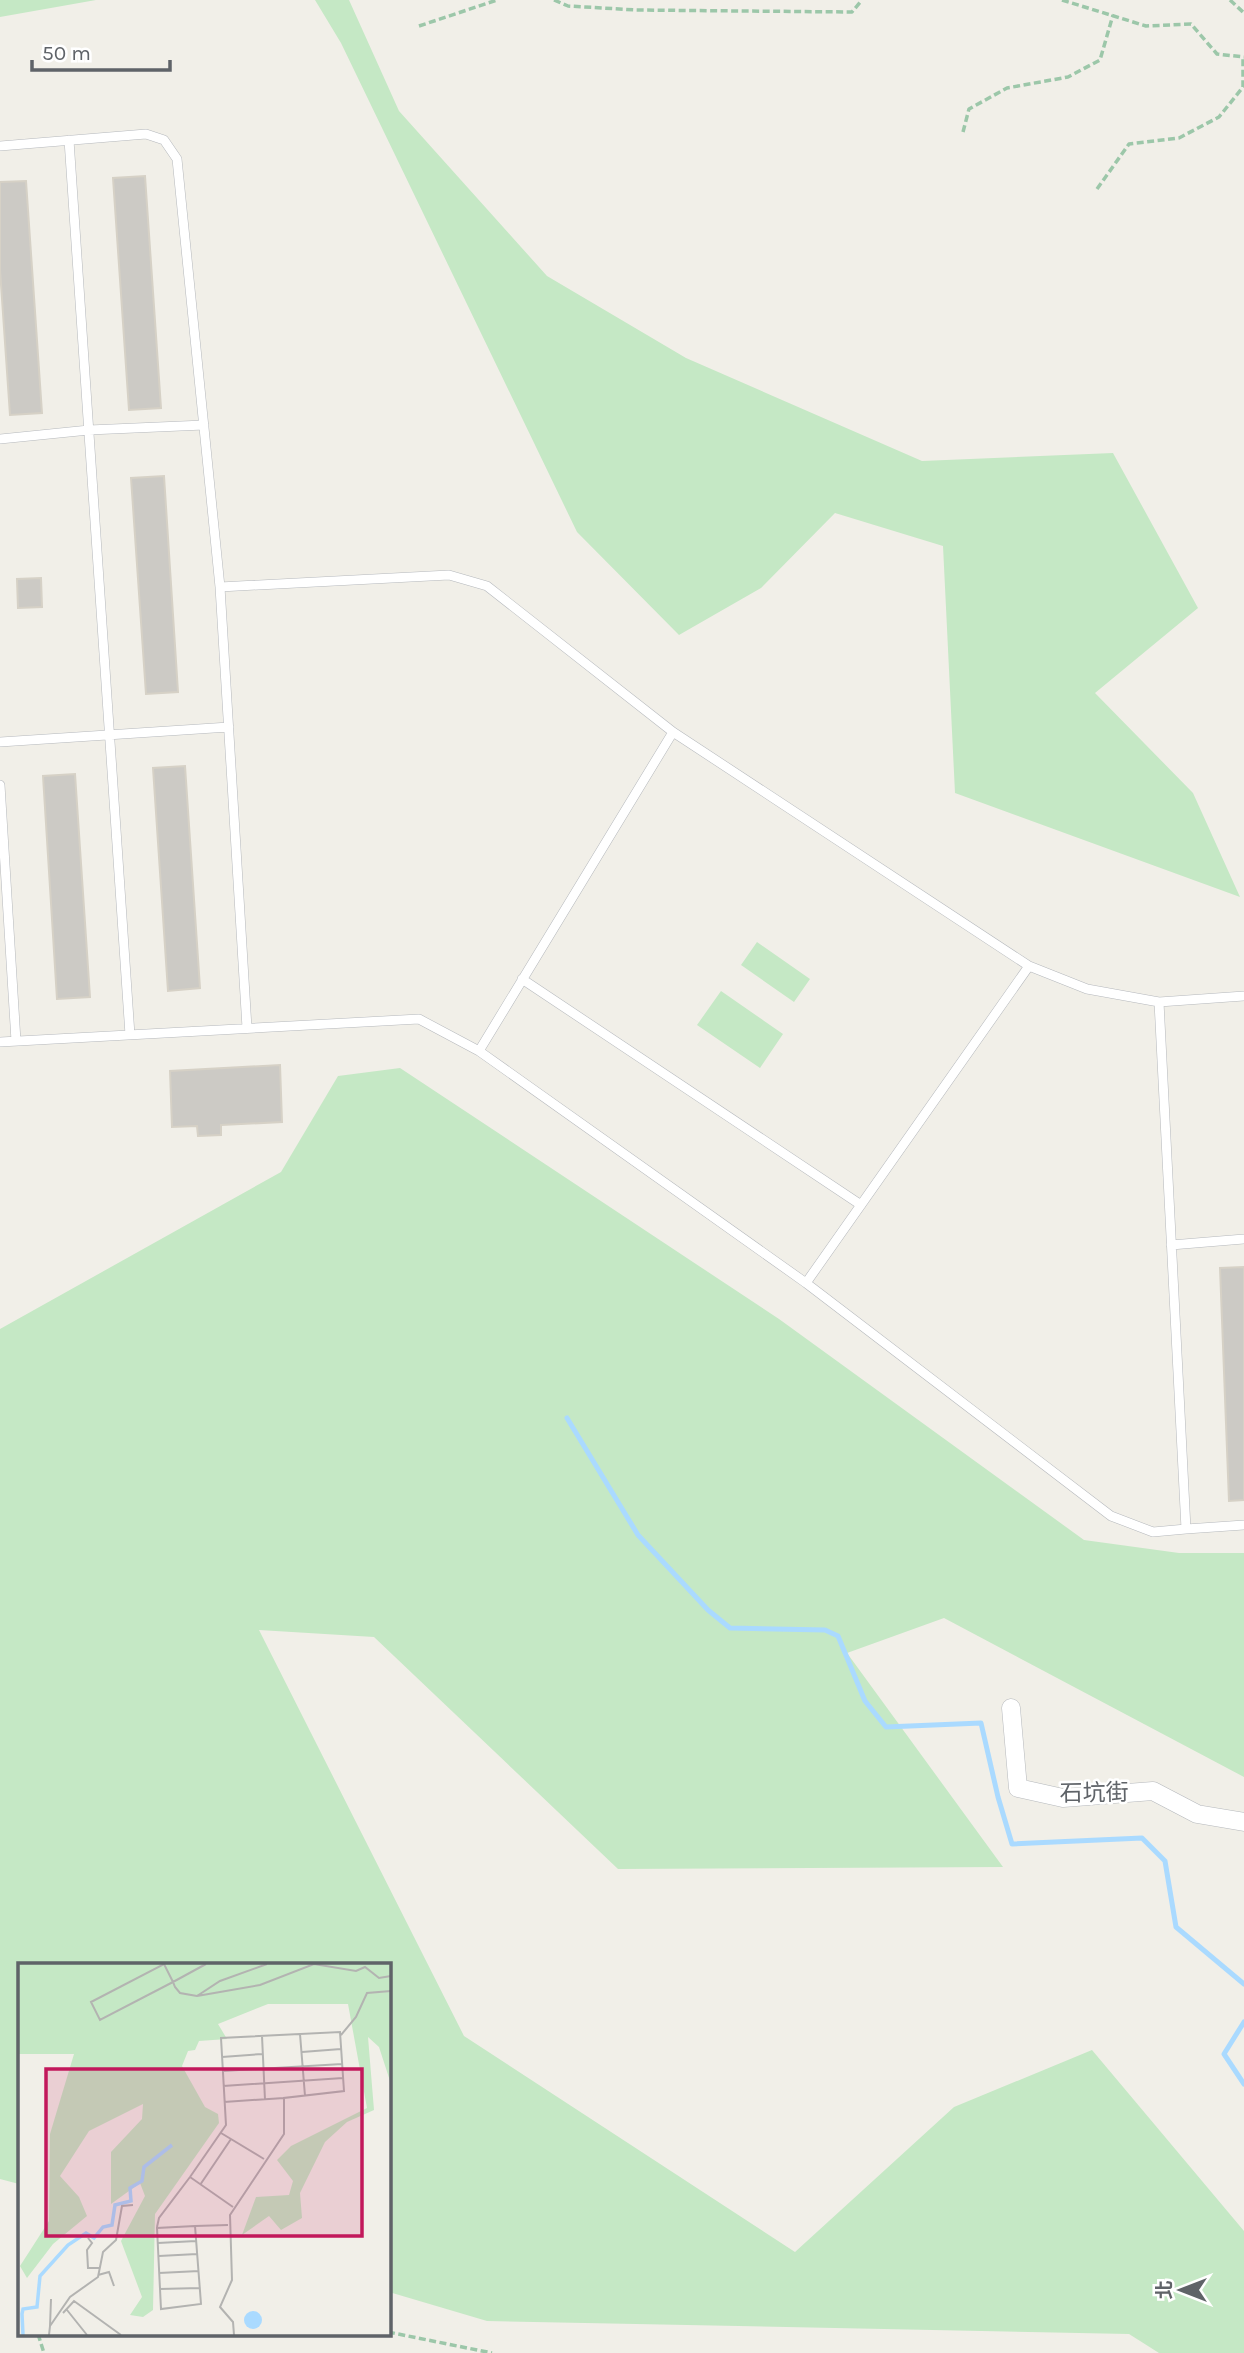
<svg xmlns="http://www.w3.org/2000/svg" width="1244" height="2353" viewBox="0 0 1244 2353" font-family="Karla,'Noto Sans TC',sans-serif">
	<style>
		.green { fill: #c5e8c5 }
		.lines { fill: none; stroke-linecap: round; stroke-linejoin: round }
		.stream { stroke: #aadaff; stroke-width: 5 }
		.building { fill: #cccac5; stroke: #d6d1c6; stroke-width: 2 }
		.service-casing { stroke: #b5b8bc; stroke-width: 10 }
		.minor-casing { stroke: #b5b8bc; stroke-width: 19 }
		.path { stroke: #9cc7a9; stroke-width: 3.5; stroke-dasharray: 7 3.5; stroke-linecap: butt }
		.service { stroke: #fff; stroke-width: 9 }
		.minor { stroke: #fff; stroke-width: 18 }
		.labels { text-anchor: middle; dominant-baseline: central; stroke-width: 5; stroke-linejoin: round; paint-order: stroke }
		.street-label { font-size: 23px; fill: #5f6368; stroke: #fff }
		.inset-river { fill: none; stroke: #aadaff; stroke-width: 3.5 }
		.inset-road { fill: none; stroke: #b3b3b1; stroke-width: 2 }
		.view { fill: #c2185b; fill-opacity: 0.15; stroke: #c2185b; stroke-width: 3.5 }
		.inset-edge { fill: none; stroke: #5f6368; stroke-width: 3.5 }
	</style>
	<rect width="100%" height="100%" fill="#f1efe8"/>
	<path class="green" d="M0 0H96L0 17Z
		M315 0H349L399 111 547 276 686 358 922 461 1113 453 1198 608 1095 693 1193 793 1240 897 955 793 943 546 835 513 761 588 679 635 577 532 341 43Z
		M757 942 810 979 794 1002 741 965Z
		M721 991 783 1034 760 1068 697 1025Z
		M400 1068 779 1319 1084 1540 1179 1553H1244V1777L944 1618 847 1653 1003 1867 618 1869 374 1637 259 1630 464 2036 795 2252 954 2107 1092 2050 1244 2231V2353H1159L1129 2334 487 2321 389 2292 388 1965H19V2184L0 2179V1329L281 1172 338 1076Z"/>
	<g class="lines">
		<path class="stream" d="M567 1418 638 1535 708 1610 730 1628 825 1630 838 1636 865 1701 886 1727 981 1723 998 1797 1012 1844 1142 1838 1165 1861 1176 1927 1244 1984
			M1244 2022 1224 2054 1244 2084"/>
	</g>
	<path class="building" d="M145 176 161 408 129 410 113 178Z
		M26 181 42 413 10 415 0 270V182Z
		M164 476 178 692 146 694 131 478Z
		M41 578 42 607 18 608 17 579Z
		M185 766 200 988 168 991 153 768Z
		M75 774 90 997 57 999 43 776Z
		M280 1065 282 1122 221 1125V1135L198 1136 197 1126 172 1127 170 1071Z
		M1244 1267V1500L1229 1501 1220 1268Z"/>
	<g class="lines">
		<g class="service-casing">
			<path id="service" d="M69 140 130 1035
				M0 146 146 134 164 140 177 159 220 587 449 575 487 586 673 732 1029 966 1087 989 1159 1002 1244 996
				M0 439 89 430 204 425
				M220 587 247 1028
				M0 742 229 727
				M0 785 16 1041
				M1029 966 806 1283 1111 1516 1153 1532 1186 1529
				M522 979 861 1205
				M1159 1002 1186 1529 1244 1525
				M0 1042 419 1019 479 1051 806 1283
				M479 1051 673 732
				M1171 1245 1244 1239"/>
		</g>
		<g class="minor-casing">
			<path id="minor" d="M1011 1708 1018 1788 1063 1798 1153 1791 1197 1814 1244 1822"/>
		</g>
		<path class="path" d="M554 0 568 6 636 10 852 12 862 0
			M1062 0 1146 26 1191 24 1217 54 1244 57
			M1230 0 1244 13
			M419 26 497 0
			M963 132 969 109 1007 88 1068 77 1100 60 1113 15
			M1097 189 1129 144 1179 138 1219 117 1243 87V57
			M388 2332 492 2353
			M38 2334 44 2353"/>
		<use href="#service" class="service"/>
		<use href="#minor" class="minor"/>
	</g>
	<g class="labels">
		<g class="street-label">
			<text transform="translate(1094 1793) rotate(-1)">石坑街</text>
		</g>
	</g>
	<g transform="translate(18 1963)">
		<rect width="373" height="373" fill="#f1efe8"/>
		<path d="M0 1H373V121L361 84 350 74 356 147 329 159 307 179 282 230 284 255 263 267 251 253 224 272 238 234 271 232 275 218 259 197 273 183 349 145 330 41H250L200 61 209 76 181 78 177 87 170 88 164 103 187 144 200 151 201 160 137 251 135 347 125 354 112 352 124 334 103 278 127 233 122 220 93 241V189L124 156 125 141 71 168 42 213 61 234 69 253 35 281 9 315 2 303 31 258 32 171 56 91H0Z" fill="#c5e8c5"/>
		<path d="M226 357a9 9 0 1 1 18 0a9 9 0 1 1-18 0Z" fill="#aadaff"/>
		<path class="inset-river" d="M5 372 4 351 5 346 19 344 22 313 50 282 68 270 76 275 85 264 94 262 97 242 113 238 112 225 124 218 126 204 154 182"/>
		<path class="inset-road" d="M249 1 202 18 179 33 242 22 296 1 338 8 347 4 361 15 373 13M179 33 162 30 157 24 155 19 146 1 73 39 82 57 155 19 188 1M282 71 287 133M323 72 338 54 349 30 373 28M244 73 247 137M284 89 323 86M204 94 244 91M204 108 324 101M205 123 325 115M206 139 266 135M203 170 246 196M172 214 208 162 203 75 322 69 326 128 266 135V171L212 252 214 317 202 344 215 359 216 372M182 222 213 176M177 263 183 341 143 346 139 265 177 263 210 262M139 264 141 255 172 214 215 244M70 275 74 280 69 287 70 305H81M140 280 178 278M141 293 179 291M141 310 181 308M80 312 91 309 96 323M142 326 182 325M49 347 69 372M45 350 56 338 103 372M32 363 33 336M31 372 32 363 52 334 80 314 85 289 98 277 104 243 115 242"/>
		<path class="view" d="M28 106H344V273H28Z"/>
		<rect width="373" height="373" class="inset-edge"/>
	</g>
	<g transform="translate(1181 2290) rotate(270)" stroke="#ffffff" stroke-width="5" paint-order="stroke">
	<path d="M0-5L12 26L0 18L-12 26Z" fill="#5f6368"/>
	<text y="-10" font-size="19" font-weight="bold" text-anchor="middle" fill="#5f6368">北</text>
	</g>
	<path d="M32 60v10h138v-10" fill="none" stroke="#5f6368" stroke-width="3.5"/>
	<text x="42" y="60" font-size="21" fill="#5f6368" stroke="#ffffff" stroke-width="5" paint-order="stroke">50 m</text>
</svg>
